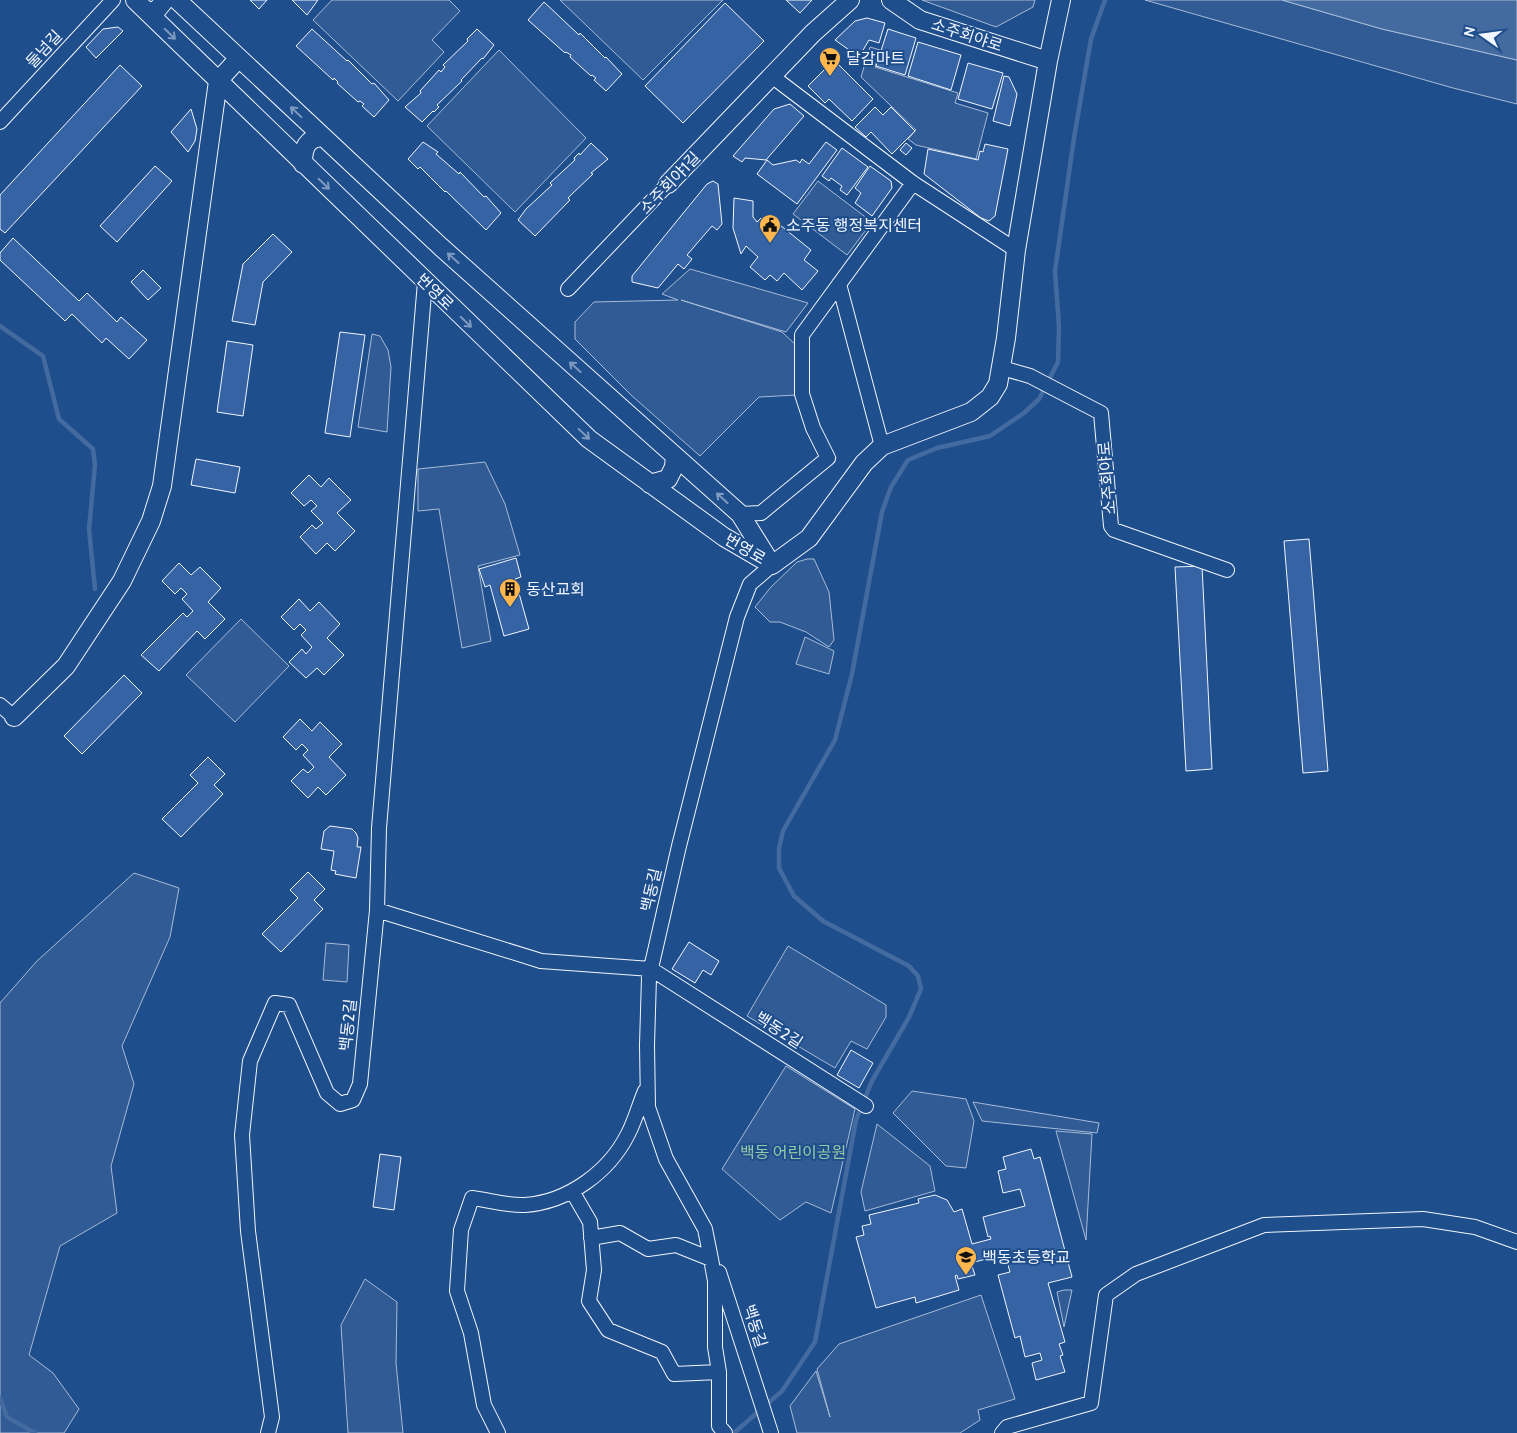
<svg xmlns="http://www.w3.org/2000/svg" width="1517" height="1433" viewBox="0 0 1517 1433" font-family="Cabin,'Noto Sans KR',sans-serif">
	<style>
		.built { fill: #305b95; stroke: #a8bbd7 }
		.water { fill: #446ba0; stroke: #a8bbd7 }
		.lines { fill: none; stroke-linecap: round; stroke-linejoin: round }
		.stream { stroke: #446ba0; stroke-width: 4.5 }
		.building { fill: #3563a3; stroke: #f2f6ff }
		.minor-casing { stroke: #f2f6ff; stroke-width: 16 }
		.tertiary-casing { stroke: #f2f6ff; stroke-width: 20 }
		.minor { stroke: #1f4e8c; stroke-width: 14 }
		.tertiary { stroke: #1f4e8c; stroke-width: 18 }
		.oneway { stroke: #7e9ac0 }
		.labels { text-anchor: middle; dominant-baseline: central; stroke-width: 4; stroke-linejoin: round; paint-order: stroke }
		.street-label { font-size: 16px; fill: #f2f6ff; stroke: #1f4e8c }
		.poi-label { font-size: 16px; fill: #f2f6ff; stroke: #1f4e8c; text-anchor: start }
		.park-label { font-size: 16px; fill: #97c8a6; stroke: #1f4e8c }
	</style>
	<rect width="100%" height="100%" fill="#1f4e8c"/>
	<path class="built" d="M332 0H449L460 11 432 40 444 52 398 101 313 20Z
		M560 0H723L643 80Z
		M922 0H1035L1033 7 996 27Z
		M1145 0H1282L1382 29 1517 60V104L1453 88Z
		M870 47 880 50 875 67 958 93 955 103 988 113 976 159 916 145 908 139 916 130 861 77Z
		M499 50 586 138 515 212 427 126Z
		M818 181 872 222 847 255 793 214Z
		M690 269 808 303 786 332 681 300 782 332 797 346V395L759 397 700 456 631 395 575 339V322L594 302 678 300 662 294Z
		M372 334 380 336 388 350 391 367 387 432 358 427Z
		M485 462 505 504 520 555 478 566 491 641 462 648 439 509 418 511V469Z
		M807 559H814L829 592 834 640 829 647 806 632 780 622H770L755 607 771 587 797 562Z
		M241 619 289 666 235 722 186 675Z
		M805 637 834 651 829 674 796 664Z
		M134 873 179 888 170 937 122 1046 134 1084 111 1166 117 1213 60 1246 29 1355 53 1373 79 1409 64 1433H0V1003L37 961Z
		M326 943 349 945 347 982 323 980Z
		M788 946 886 1005V1017L867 1049 851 1041 835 1068 747 1016Z
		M786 1066 855 1109 831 1213 806 1202 780 1220 722 1169Z
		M912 1091 966 1099 974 1121 966 1168 946 1166 893 1113Z
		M973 1102 1099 1123 1097 1133 982 1121Z
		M877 1124 930 1166 935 1191 865 1211 861 1192Z
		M1056 1131 1092 1134 1086 1240Z
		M365 1279 397 1302 396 1363 403 1433H348L341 1325Z
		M1064 1290H1072L1064 1327 1057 1292Z
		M981 1295 1015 1399 978 1410 980 1420 960 1433H797L790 1406 816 1371 830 1417 817 1369 839 1344Z"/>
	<path class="water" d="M1282 0H1517V60L1382 29Z"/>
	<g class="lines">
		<path class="stream" d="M0 326 43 356 59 419 93 449 95 465 89 529 95 589
			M0 1398 7 1417 35 1433
			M734 1433 782 1391 815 1342 856 1120 872 1081 909 1017 921 989 918 976 909 966 823 921 794 896 779 868V848L783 831 835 740 852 674 882 512 891 487 908 460 937 448 990 436 1024 413 1039 399 1058 362 1059 327 1055 271 1074 138 1091 39 1105 0"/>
	</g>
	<path class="building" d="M250 0H267L259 9Z
		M292 0H318L307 15Z
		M786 0H812L800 13Z
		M544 2 579 35 580 33 605 58 606 57 622 74 606 91 594 80 596 78 592 75 591 76 570 57 571 55 566 52 565 53 528 20Z
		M725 3 764 41 683 123 645 86Z
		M867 18 885 23 879 43 869 40 859 57 835 40 855 21Z
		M118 27 123 31 96 58 86 47 103 29Z
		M312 29 347 61 348 60 372 84 374 83 389 100 374 117 362 106 364 104 360 101 358 102 337 83 338 82 334 78 333 80 296 46Z
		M477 29 494 45 483 59 482 58 461 80 462 81 437 105 439 107 434 112 433 111 422 122 405 107 421 93 420 91 439 70 441 72 445 67 443 65 468 41 467 39Z
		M888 29 916 38 905 75 876 66Z
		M918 42 961 55 951 90 908 76Z
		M834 60 873 99 852 121 829 99 825 103 808 86Z
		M968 63 1003 73 992 109 958 99Z
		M120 65 142 86 5 233 0 229V195Z
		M1004 76 1009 77 1017 94 1010 126 993 121Z
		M790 104 804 116 766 160 745 158 742 162 733 156 774 109Z
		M875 107 883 115 891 107 915 131 892 154 871 132 866 137 855 127Z
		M191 109 197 129 195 141 188 152 171 132Z
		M423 142 438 152 436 154 459 174 460 172 484 197 486 196 501 213 486 230 446 191 445 192 420 167 418 169 408 159Z
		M826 142 837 150 797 204 757 174 767 160 773 165 796 160 800 163 802 159 809 164Z
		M591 143 608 159 591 173 593 174 572 194 568 198 570 200 535 236 518 220 526 209 552 185 550 183 575 160 574 158 579 153 580 155Z
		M906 143 912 148 906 155 900 150Z
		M985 144 1008 149 995 216 989 221 981 218 924 174 928 149 978 160 980 151 983 152Z
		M842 148 868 167 847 195 840 190 842 186 831 178 829 181 822 176Z
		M155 166 172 181 117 242 100 226Z
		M870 166 891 181 892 188 872 216 855 203 861 193 855 188Z
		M713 181 718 184 722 224 717 230 712 226 687 255 692 259 684 269 678 264 658 288 632 282V276L707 184Z
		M734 198 753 201V217L757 222 761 218 766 223 770 217 811 250 804 260 818 271 802 290 784 273 777 281 770 275 765 280 750 267 758 257 746 246 741 254 733 228Z
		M273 234 292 252 263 282 255 325 232 321 243 264Z
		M13 238 79 301 87 293 117 322 121 317 147 340 129 359 106 338 102 343 72 314 65 321 0 260V253Z
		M143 270 161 288 148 300 131 282Z
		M340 332 365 335 350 437 325 433Z
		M227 341 253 345 243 416 217 412Z
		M196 459 240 467 235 493 191 485Z
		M309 475 321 487 329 478 351 500 337 513 355 531 335 551 327 543 316 554 300 537 312 525 316 529 323 523 311 511 317 506 311 500 304 506 291 493Z
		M1309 539 1328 771 1303 773 1284 541Z
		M516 558 521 577 515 579 529 629 504 636 490 585 485 587 479 569Z
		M179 563 191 575 200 567 221 588 208 602 225 619 205 639 197 631 159 671 141 655 183 613 187 617 193 611 182 599 187 594 181 588 175 594 162 581Z
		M1202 566 1212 769 1186 771 1175 567Z
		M299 599 310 611 319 602 340 624 327 638 344 655 324 675 317 668 306 678 289 662 302 649 306 654 312 647 301 635 306 630 300 624 294 630 281 617Z
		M124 675 142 693 82 754 64 736Z
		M300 719 312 731 320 722 342 744 329 757 346 775 326 795 318 787 308 798 291 781 303 769 308 773 314 767 303 755 308 750 302 744 296 750 283 737Z
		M208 757 225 774 214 785 223 794 181 837 162 819 198 783 190 775Z
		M330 826 352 829 356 833 358 838 357 847H361L356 878 335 874 336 871 331 870 334 851 321 849 324 831Z
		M308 872 325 889 314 900 323 909 281 952 262 934 298 898 290 890Z
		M689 942 719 961 711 975 703 970 695 983 672 969Z
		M851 1050 873 1063 859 1088 837 1075Z
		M1031 1149 1034 1159 1040 1157 1072 1277 1048 1283 1065 1342 1059 1344 1063 1355 1060 1356 1065 1372 1036 1380 1032 1363 1042 1360 1040 1353 1025 1357 1020 1336 1015 1338 998 1275 1010 1272 1005 1254 971 1263 975 1275 958 1279 957 1275 955 1276 959 1290 916 1303 915 1297 876 1308 856 1237 864 1235 862 1226 871 1224 869 1215 919 1203 918 1199 935 1195 947 1200 954 1212 962 1209 972 1244 991 1239 990 1236 988 1237 983 1217 1025 1206 1020 1189 1003 1193 998 1171 1006 1169 1003 1157Z
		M380 1154 401 1157 394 1210 373 1207Z"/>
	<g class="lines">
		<g class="minor-casing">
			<path id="minor" d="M773 77 913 183 1016 250
				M0 122 113 0
				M839 284 882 446
				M568 289 668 184
				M1002 368 1030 376 1101 413 1111 526 1114 530 1227 570
				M740 514 761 513 828 458 813 428 802 394V335L913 183
				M0 705 14 717
				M377 910 379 828 425 282
				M572 1191 590 1222 594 1270 589 1301 608 1330 662 1352 674 1374 719 1372
				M591 1238 620 1233 648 1249 676 1245 711 1259
				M719 1272 771 1433
				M268 1433 272 1417 248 1231 242 1135 250 1061 275 1003 289 1005 327 1093 340 1104 353 1100 360 1084 377 910 541 961 651 969 866 1106
				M498 1433 484 1405 471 1333 457 1291 461 1230 472 1198C489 1200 508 1206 525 1205 568 1202 609 1172 628 1134 635 1121 639 1105 645 1091
				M725 1433 719 1426V1372L715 1347V1281L711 1259 705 1229 666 1159 648 1107 647 1045 649 977 679 846 737 617 750 584 772 565
				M1002 1433 1007 1427 1091 1403 1106 1295 1136 1274 1264 1225 1423 1219 1475 1227 1517 1242"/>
		</g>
		<g class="tertiary-casing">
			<path id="tertiary" d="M135 0 589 439 724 537 772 565
				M177 0 441 247 740 514 770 562
				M891 0 920 20 1048 61
				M147 11H156L165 0
				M303 164C303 148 306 138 323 137
				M668 184 813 33 850 0
				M650 484 668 479 674 467 675 456
				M772 565 809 538 864 463 882 446 971 412 990 397 998 384 1006 338 1016 250 1048 61 1061 0
				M14 717 66 666 122 581 151 521 162 486 218 81 239 58"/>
		</g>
		<use href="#minor" class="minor"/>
		<use href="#tertiary" class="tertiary"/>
	</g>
	<defs><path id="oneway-shaft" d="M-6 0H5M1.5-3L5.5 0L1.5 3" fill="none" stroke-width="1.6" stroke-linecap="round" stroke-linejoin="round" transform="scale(1.25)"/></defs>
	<g class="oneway">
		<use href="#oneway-shaft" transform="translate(170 34) rotate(44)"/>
		<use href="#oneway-shaft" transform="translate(296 112) rotate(-137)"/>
		<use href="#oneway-shaft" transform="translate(324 184) rotate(44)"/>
		<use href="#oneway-shaft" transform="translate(453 258) rotate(-138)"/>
		<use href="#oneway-shaft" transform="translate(466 322) rotate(44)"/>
		<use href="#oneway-shaft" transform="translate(575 367) rotate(-138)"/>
		<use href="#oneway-shaft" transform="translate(584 434) rotate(43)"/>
		<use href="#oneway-shaft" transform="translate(722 498) rotate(-138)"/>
	</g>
	<defs>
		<g id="supermarket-pin" transform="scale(1.125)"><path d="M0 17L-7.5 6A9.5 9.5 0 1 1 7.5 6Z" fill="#ffb74d" stroke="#1f4e8c"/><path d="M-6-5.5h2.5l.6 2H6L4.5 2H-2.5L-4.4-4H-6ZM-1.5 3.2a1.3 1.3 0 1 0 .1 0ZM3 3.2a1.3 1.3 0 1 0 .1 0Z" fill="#111"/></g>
		<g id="civic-pin" transform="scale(1.125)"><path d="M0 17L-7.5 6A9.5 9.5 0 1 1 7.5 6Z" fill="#ffb74d" stroke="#1f4e8c"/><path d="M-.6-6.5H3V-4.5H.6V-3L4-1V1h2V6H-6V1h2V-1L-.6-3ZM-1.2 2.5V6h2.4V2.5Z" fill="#111"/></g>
		<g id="building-pin" transform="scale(1.125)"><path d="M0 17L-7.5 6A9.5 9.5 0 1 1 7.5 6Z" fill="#ffb74d" stroke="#1f4e8c"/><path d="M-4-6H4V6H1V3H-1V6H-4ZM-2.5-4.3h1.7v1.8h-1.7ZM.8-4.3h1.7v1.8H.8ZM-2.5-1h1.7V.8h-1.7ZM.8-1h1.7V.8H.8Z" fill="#111"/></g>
		<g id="school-pin" transform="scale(1.125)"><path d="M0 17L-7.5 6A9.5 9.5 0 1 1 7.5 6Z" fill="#ffb74d" stroke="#1f4e8c"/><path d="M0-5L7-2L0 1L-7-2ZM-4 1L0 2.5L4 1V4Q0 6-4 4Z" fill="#111"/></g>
	</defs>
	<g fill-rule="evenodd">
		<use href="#supermarket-pin" x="830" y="58"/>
		<use href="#civic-pin" x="770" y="225"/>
		<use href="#building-pin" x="510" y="589"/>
		<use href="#school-pin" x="966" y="1257"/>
	</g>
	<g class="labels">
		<g class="street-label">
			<text transform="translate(967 35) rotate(18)">소주회야로</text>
			<text transform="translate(44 49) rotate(-47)">둘넘길</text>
			<text transform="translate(670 183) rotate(-46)">소주회야1길</text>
			<text transform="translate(435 292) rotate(44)">번영로</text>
			<text transform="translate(1107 478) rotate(-95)">소주회야로</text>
			<text transform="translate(745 549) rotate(30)">번영로</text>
			<text transform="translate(651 890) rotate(-77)">백동길</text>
			<text transform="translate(348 1025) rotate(-84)">백동2길</text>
			<text transform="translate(779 1030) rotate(33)">백동2길</text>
			<text transform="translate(755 1326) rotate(72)">백동길</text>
		</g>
		<g class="poi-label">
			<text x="846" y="58">달감마트</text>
			<text x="786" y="225">소주동 행정복지센터</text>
			<text x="526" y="589">동산교회</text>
			<text x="982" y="1257">백동초등학교</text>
		</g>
		<g class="park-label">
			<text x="793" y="1152">백동 어린이공원</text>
		</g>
	</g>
	<g transform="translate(1482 35) rotate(284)" stroke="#1f4e8c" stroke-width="4" paint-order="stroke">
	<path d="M0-4L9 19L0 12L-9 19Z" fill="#f2f6ff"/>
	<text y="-8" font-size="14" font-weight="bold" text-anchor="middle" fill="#f2f6ff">N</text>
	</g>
</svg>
